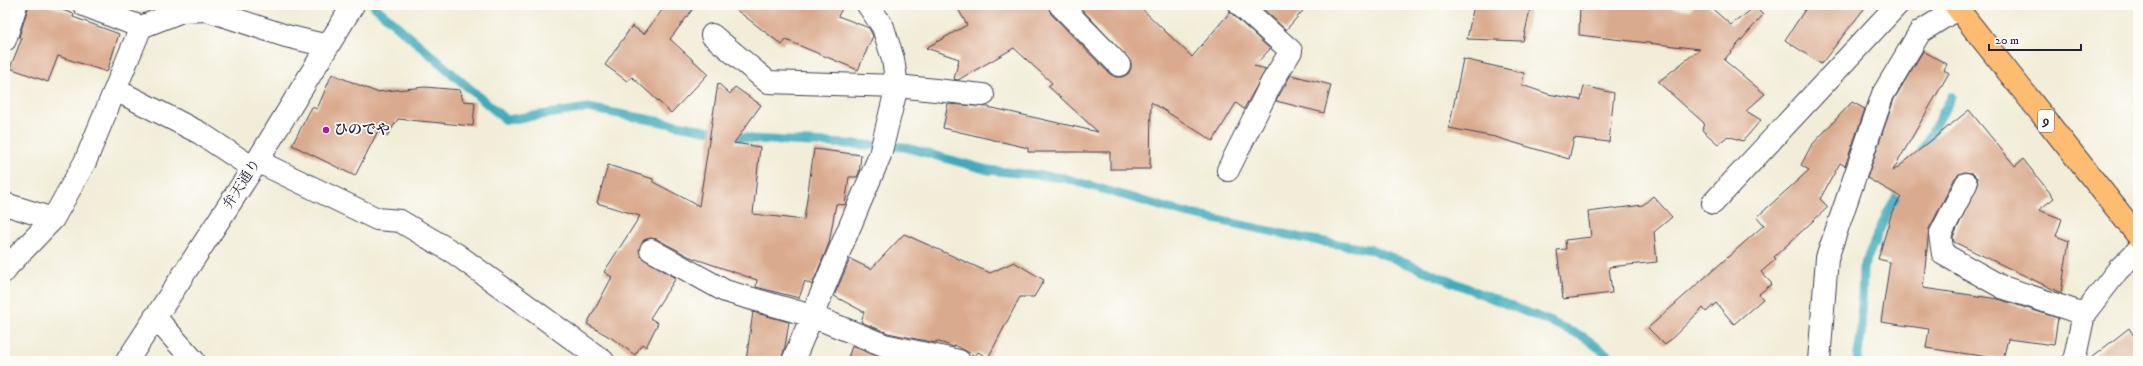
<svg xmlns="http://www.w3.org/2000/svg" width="2143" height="366" viewBox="0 0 2143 366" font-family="'IM FELL DW Pica','Noto Serif JP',serif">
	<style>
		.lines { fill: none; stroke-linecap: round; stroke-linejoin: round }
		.stream { stroke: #3eabbc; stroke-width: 9 }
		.building { fill: #daaa8e }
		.minor-casing { stroke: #414053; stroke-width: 24 }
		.major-casing { stroke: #414053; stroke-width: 24 }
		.minor { stroke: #fff; stroke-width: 22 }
		.major { stroke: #febc70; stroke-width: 22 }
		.poi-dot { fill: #b5179e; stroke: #fdfcf7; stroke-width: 1.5 }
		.labels { text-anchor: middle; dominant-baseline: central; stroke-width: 3.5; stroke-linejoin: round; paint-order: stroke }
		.shield { fill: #fdfcf7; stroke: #646373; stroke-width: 1 }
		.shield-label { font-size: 13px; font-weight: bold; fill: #22223b }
		.poi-label { font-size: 14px; font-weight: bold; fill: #22223b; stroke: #fdfcf7; text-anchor: start }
		.street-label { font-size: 14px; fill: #22223b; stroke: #fdfcf7 }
	</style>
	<rect width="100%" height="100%" fill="#fdfcf7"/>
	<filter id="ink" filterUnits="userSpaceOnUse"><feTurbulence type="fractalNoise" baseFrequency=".025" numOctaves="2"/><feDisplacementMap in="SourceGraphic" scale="8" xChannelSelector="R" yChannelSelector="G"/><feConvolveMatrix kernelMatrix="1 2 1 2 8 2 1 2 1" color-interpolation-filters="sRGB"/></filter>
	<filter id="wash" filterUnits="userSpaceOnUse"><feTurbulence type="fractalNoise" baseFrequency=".012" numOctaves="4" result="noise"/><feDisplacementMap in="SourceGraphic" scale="16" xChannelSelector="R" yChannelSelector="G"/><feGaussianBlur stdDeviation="0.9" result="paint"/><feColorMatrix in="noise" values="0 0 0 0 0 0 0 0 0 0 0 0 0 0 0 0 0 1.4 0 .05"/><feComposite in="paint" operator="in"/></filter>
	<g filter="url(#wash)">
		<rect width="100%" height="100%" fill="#f1edd8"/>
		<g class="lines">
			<path class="stream" d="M374 6 506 120 588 108 752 139 904 147 988 170 1064 178 1181 212 1307 239 1373 250 1551 322 1584 337 1608 355 1606 361
				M1919 156 1952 96
				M1857 361 1861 334 1863 268 1887 213 1903 185"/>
		</g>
		<g id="blocks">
			<path class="building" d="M29 5H47L74 14 73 17 119 34 107 72 58 56 48 82 10 68 22 38 19 37Z
				M666 5H696L670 39 708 74 671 113 632 77 627 81 605 65 632 26 644 34Z
				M730 5H844L838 16 869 28 873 36 858 70 786 40 782 45Z
				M956 5H1048L1051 14 1110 74 1116 77H1122L1128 74 1131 68V62L1078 5H1138L1192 57 1230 12 1270 49 1254 66 1266 69 1244 109 1236 103 1213 141 1151 102 1150 169H1110V152H1028V148L943 128 948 104 988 107 1098 132 1048 86 1052 83 1014 48 958 80 954 79 959 59 926 48 967 25Z
				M1259 5H1308L1286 30Z
				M1474 5H1531L1523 41 1467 39Z
				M1580 5H1641L1690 10 1694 5H1708L1731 25 1755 7 1763 15 1724 60 1765 94 1746 111 1761 120 1743 141 1728 136 1718 144 1702 130 1704 123 1658 82 1700 49 1579 35Z
				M1808 5H1867L1821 64 1785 40Z
				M1923 51 1947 64 1944 70 1949 73 1892 172 1969 110 2015 166 2023 159 2054 198 2039 210 2062 219 2056 236 2069 241 2061 293 1954 242 1953 237 1978 184 1977 178 1972 173 1965 172 1959 174 1955 178 1929 229 1923 288 1998 299 2058 318 2054 345 2008 339 2003 359 1926 348 1929 329 1881 322 1890 262 1878 259 1892 212 1901 197 1867 178 1894 99Z
				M1463 59 1524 73 1522 85 1548 94 1581 100 1584 86 1614 93 1609 142 1574 138 1569 159 1495 137 1449 128Z
				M332 74 376 92 425 87 460 90 463 101 475 102 473 126 398 119 387 136 378 131 355 176 292 145 312 107 317 109Z
				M1291 75 1331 85 1324 113 1276 101Z
				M718 83 730 94 735 87 761 105 734 143 760 147 753 214 804 220 814 149 861 155 859 173 857 177H849L845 205 836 204 829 243 812 285 805 281 799 298 756 287 757 280 690 257 657 239 650 238 644 240 639 250 641 257 676 278 650 318 658 323 646 347 642 344 635 355 613 339 587 324 612 277 604 272 640 216 597 203 608 165 653 179V182L699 206Z
				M1852 102 1865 109 1845 166 1840 163 1820 199 1828 207 1774 257 1776 259 1761 272 1772 284 1759 294 1763 299 1734 324 1716 303 1706 312 1703 308 1665 345 1648 328 1764 225 1757 217 1809 170 1801 165 1811 146Z
				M1653 196 1672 217 1654 232 1657 262 1609 267 1612 293 1563 299 1557 250 1566 249 1565 240 1591 237 1588 212 1643 205Z
				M904 234 990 273 1014 262 1044 280 1034 297H1020L988 358 978 352 975 356 955 345 954 347 936 341V343L888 333 861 322 864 312 834 296 850 259 871 269Z
				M753 312 789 322 785 347 781 361H746Z
				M2129 328 2138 342V361H2087Z
				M852 346 879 357 899 361H847Z"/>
		</g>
	</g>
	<g filter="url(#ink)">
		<use href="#blocks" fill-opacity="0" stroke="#414053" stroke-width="1"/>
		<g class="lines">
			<g class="minor-casing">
				<path id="minor" d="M84 5 141 27 182 11 207 10 286 36 328 46
					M1060 5 1119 65
					M712 35 768 82 897 86 983 95
					M5 40 16 5
					M116 90 200 133 253 168
					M257 161 377 219 400 221 456 254 603 361
					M1228 170 1272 82 1291 51 1240 5
					M1966 184 1940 235 1943 254 2002 287 2084 314
					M1713 203 1897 5
					M5 204 53 219
					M651 250 725 291 812 316 884 345 959 361
					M5 271 7 267 53 219 85 162 141 27
					M155 317 194 361
					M127 361 253 168 353 5
					M793 361 880 155 897 86 893 59 883 27 868 5
					M1819 361 1827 258 1883 94 1920 32 1963 5
					M2074 361 2084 314 2118 270 2138 250"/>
			</g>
			<g class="major-casing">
				<path id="major" d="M1955 5 2138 236"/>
			</g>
			<use href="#minor" class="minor"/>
			<use href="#major" class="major"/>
		</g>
	</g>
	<circle class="poi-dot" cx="326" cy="130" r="4"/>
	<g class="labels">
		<rect class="shield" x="2038" y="110" width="16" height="22" rx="3"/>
		<g class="shield-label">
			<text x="2046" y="121">9</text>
		</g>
		<g class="poi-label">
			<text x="334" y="130">ひのでや</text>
		</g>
		<g class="street-label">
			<text transform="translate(242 184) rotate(-57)">弁天通り</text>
		</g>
	</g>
	<rect width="2143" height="366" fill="none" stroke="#fdfcf7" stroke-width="20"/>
	<path d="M1989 44v6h92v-6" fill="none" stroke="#22223b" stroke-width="2"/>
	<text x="1995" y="44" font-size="12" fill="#22223b" stroke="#fdfcf7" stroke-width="3" paint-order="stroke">20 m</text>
</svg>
